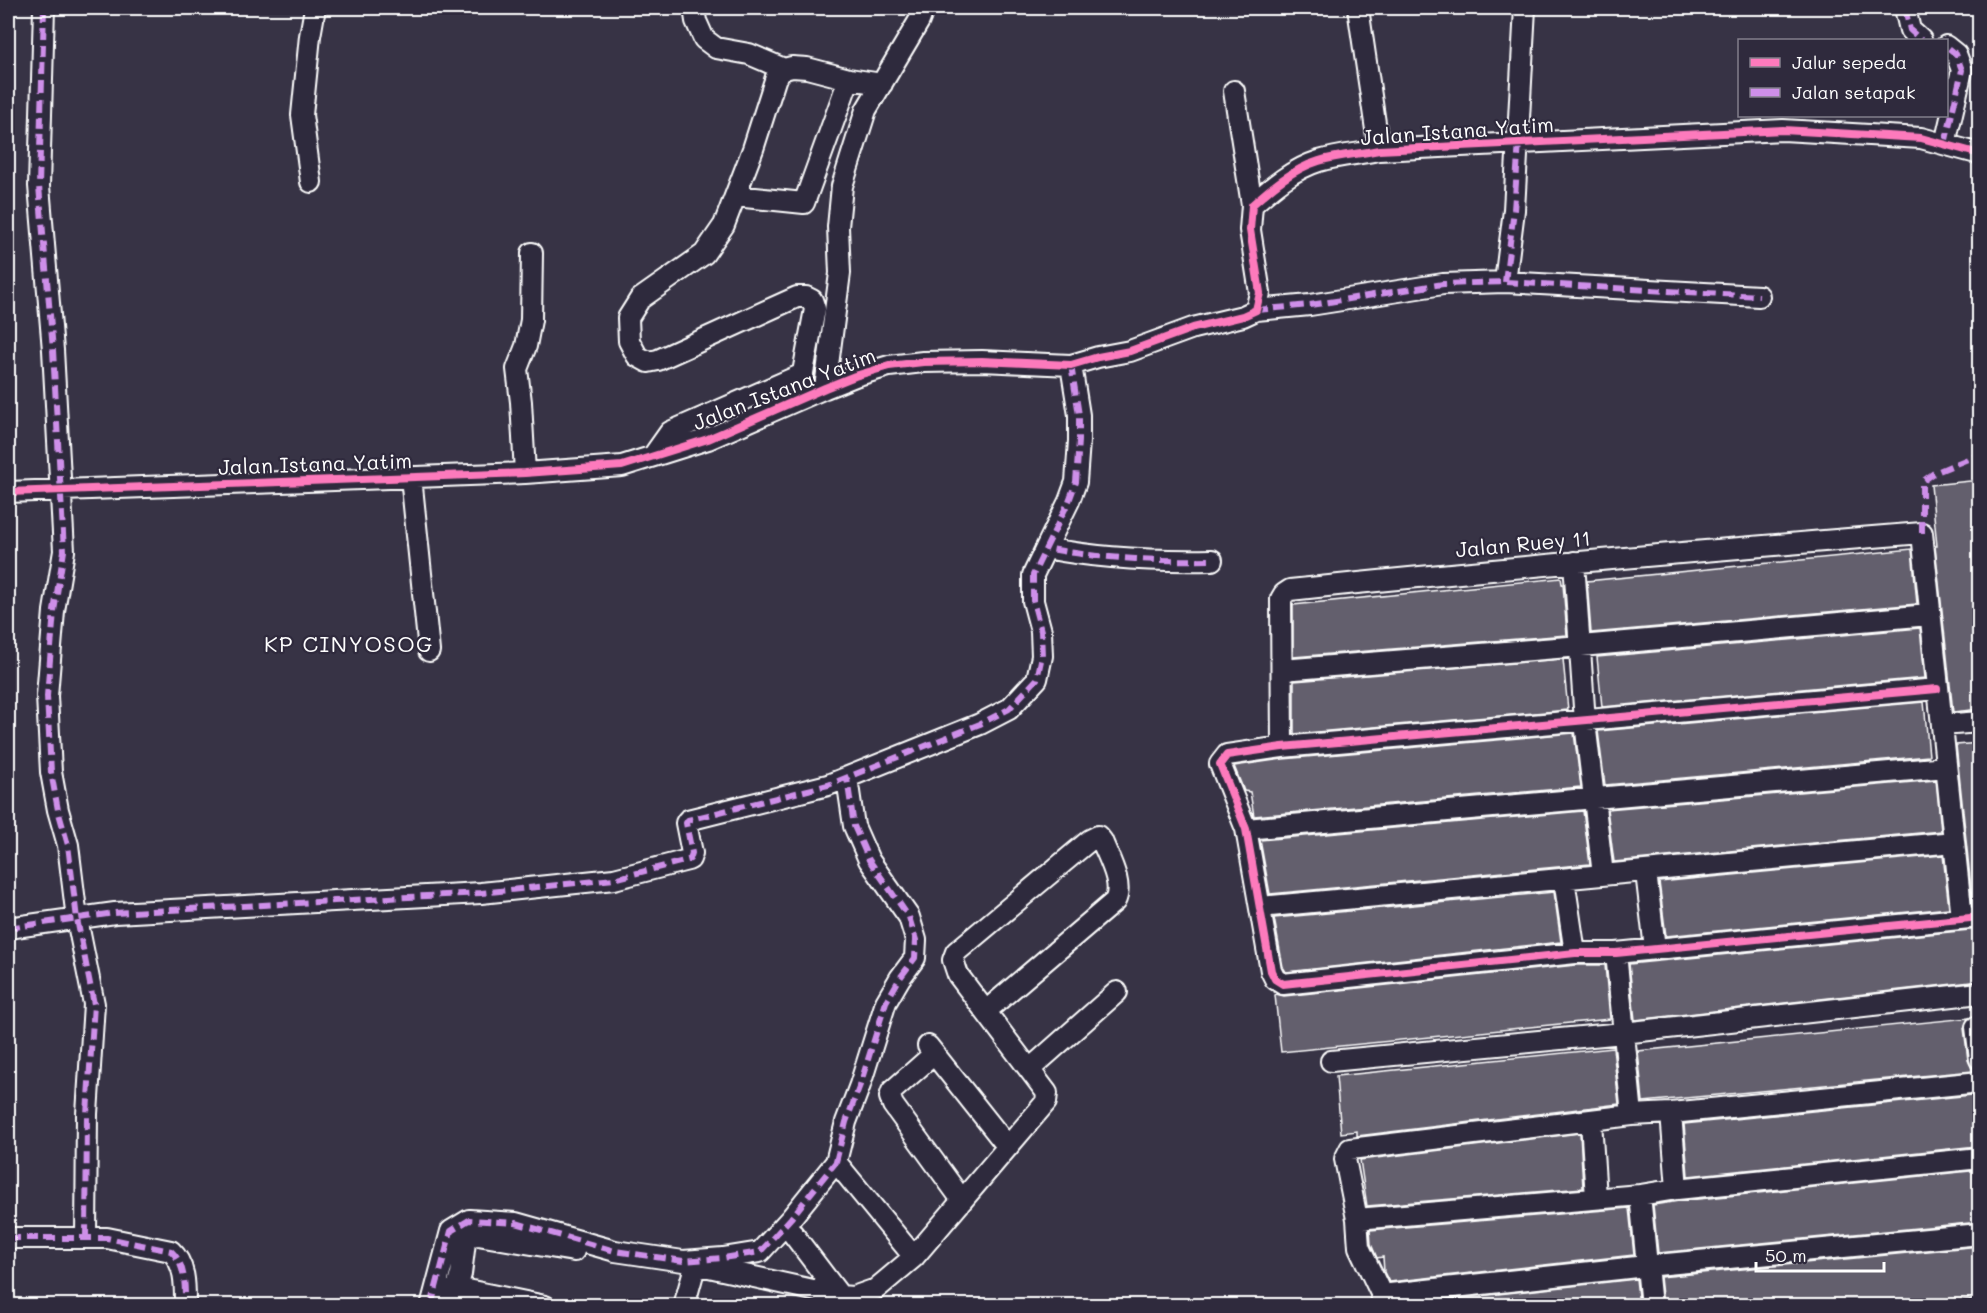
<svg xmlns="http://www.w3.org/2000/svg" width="1987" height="1313" viewBox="0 0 1987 1313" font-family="Mali,sans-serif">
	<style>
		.building { fill: #635f6d; stroke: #fff; stroke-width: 1.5 }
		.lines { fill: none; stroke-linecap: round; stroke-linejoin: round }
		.minor-casing { stroke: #fff; stroke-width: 24 }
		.minor { stroke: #2f2a3d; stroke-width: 20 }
		.quiet { stroke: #ce8fe9; stroke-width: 6; stroke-dasharray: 12 6; stroke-linecap: butt }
		.cycleway-casing { stroke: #2f2a3d; stroke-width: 11 }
		.cycleway { stroke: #fd7abc; stroke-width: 8 }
		.labels { text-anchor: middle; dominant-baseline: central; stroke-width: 4.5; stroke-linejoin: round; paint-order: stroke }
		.street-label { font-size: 21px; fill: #fff; stroke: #2f2a3d }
		.neighbourhood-label { font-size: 22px; letter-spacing: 1.5px; fill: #fff; stroke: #2f2a3d }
	</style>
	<rect width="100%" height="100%" fill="#373345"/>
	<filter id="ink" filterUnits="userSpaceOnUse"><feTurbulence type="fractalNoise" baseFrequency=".0167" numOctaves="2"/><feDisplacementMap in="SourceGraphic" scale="12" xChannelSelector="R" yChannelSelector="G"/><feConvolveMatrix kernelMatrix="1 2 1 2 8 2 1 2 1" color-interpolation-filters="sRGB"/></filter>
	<g filter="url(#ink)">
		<path class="building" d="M1980 480V709L1953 712 1935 546H1937L1931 485Z
			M1912 549 1917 604 1591 633 1587 581Z
			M1561 578 1562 584H1563L1567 635 1293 657V605Z
			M1920 628 1925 678 1602 707 1597 657Z
			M1563 659 1568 710 1294 734V681Z
			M1924 702 1929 756 1605 785 1598 731Z
			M1574 733 1581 787 1254 816 1250 792 1244 791 1234 766 1283 759Z
			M1980 743V905L1973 906 1956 745Z
			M1936 780 1941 831 1614 862 1607 809Z
			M1583 811 1590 864 1270 894 1260 840Z
			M1943 855 1949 908 1666 936 1659 882Z
			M1554 892 1561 942 1286 972 1283 967 1274 918Z
			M1980 929V981L1635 1020 1629 964Z
			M1576 965H1605L1610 1019 1281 1052 1275 995 1276 994 1284 996Z
			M1968 1018 1964 1028 1968 1060 1973 1071 1643 1102 1638 1051Z
			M1613 1048 1619 1104 1357 1136V1131L1341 1133 1336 1076Z
			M1972 1095 1977 1146 1688 1176 1684 1124Z
			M1580 1133 1583 1188 1367 1206 1360 1160Z
			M1980 1170V1222L1658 1253 1653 1205 1679 1201Z
			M1629 1208 1634 1255 1389 1282 1384 1272 1383 1257 1377 1258 1371 1244 1370 1230Z
			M1980 1246V1299L1910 1305H1663L1660 1277Z
			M1636 1279 1639 1305H1405V1304Z"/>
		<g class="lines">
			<g class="minor-casing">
				<path id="minor" d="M44 8 39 186 53 350 64 551 54 611 47 696 51 772 58 810 68 845 77 919 94 1004 87 1114 86 1237
					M694 8 696 21 704 39 716 48 749 54 784 69
					M1358 8 1379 150
					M1905 8 1910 30 1921 40
					M1234 91 1252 205
					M1945 144 1962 70 1956 54 1946 46
					M311 182 302 115 310 36 315 8
					M735 196 804 203 849 79
					M1505 282 1514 210 1525 8
					M1256 310 1310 305 1443 284 1505 282 1759 296
					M1071 365 1079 415V441L1076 482 1069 501 1046 548C1100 559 1157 561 1212 560
					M825 388 840 273 838 227 842 186 866 110 919 21 924 8
					M798 399 815 309 812 300 806 297H797L658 360 648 362 637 356 629 341 628 318 640 299 704 254 724 225 753 149 776 77 784 69 792 67 807 68 849 79 882 84
					M653 456 670 432 803 374
					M525 473 521 402 517 369 526 346 531 320 532 253
					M411 477 429 651
					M8 492 525 473 622 466 708 439 825 388 855 376 889 366 923 362 982 361 1071 365 1098 357 1130 351 1193 328 1243 316 1256 310 1260 293 1250 230 1252 205C1272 187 1293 169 1319 161 1338 155 1360 154 1379 150L1783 130 1921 138 1980 154
					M1574 562 1585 722 1603 875
					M1282 670 1581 646 1929 615
					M1937 689 1282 747 1227 755 1220 764 1246 829 1271 971 1275 979 1283 984 1575 953H1616L1980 917
					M1942 725 1980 722
					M1282 747 1281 599 1284 594 1290 590C1500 568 1711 550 1922 533L1962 918
					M847 778 854 826 869 860 909 917 916 940 915 958 900 978 886 1002 860 1085 846 1122 836 1162 914 1257
					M1246 829 1946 767
					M1646 872 1655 949
					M1564 879 1575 953
					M1260 907 1954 842
					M8 928 115 913 481 893 614 879 688 860 690 859 692 853 686 823 688 820 828 785 980 724 1009 709 1037 679 1042 656 1041 631 1033 601V575L1046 548
					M1616 953 1632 1115
					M1976 1027 1980 1059
					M928 1046 1008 1147
					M934 1054 892 1091 890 1097 893 1105 962 1200
					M1331 1061 1623 1033 1980 993
					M1030 1069 1117 992
					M1671 1113 1677 1189
					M1591 1121 1596 1198
					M1640 1195 1651 1306
					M1357 1219 1640 1195 1677 1189 1980 1158
					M793 1234 840 1296
					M8 1238H107L171 1251C186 1265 185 1286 185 1306
					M457 1288 545 1306
					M1381 1295 1646 1266 1980 1234
					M431 1306 451 1231 469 1220 516 1223 615 1251 683 1261 723 1258 760 1252 791 1218 836 1162
					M440 1306C442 1295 447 1291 457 1288L461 1274 465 1242C468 1237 472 1236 478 1235L574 1251
					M684 1306 694 1270 701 1267H709L840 1296 853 1297 876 1289 914 1257 1046 1102 1047 1093 958 975 953 960 956 952 1090 840 1098 836 1102 841C1108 857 1124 884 1115 901L986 1011
					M1387 1306 1359 1247 1357 1219 1345 1159 1350 1149 1632 1115 1671 1113 1980 1082"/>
			</g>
			<use href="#minor" class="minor"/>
			<path class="quiet" d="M44 8 39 186 53 350 64 551 54 611 47 696 51 772 58 810 68 845 77 919 94 1004 87 1114 86 1237
				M1905 8 1910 30 1921 40
				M1945 144 1962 70 1956 54 1946 46
				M1505 282 1514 210 1519 142
				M1256 310 1310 305 1443 284 1505 282 1759 296
				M1071 365 1079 415V441L1076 482 1069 501 1046 548C1100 559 1157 561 1212 560
				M1922 533V482L1934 473 1980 454
				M8 928 115 913 481 893 614 879 688 860 690 859 692 853 686 823 688 820 828 785 980 724 1009 709 1037 679 1042 656 1041 631 1033 601V575L1046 548
				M837 1163 836 1162 846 1122 860 1085 886 1002 900 978 915 958 916 940 909 917 869 860 854 826 847 778
				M8 1238H107L171 1251C186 1265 185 1286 185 1306
				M431 1306 451 1231 469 1220 516 1223 615 1251 683 1261 723 1258 760 1252 791 1218 836 1162"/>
			<g class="cycleway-casing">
				<path id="cycleway" d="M8 492 525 473 622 466 708 439 825 388 855 376 889 366 923 362 982 361 1071 365 1098 357 1130 351 1193 328 1243 316 1256 310 1260 293 1250 230 1252 205C1272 187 1293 169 1319 161 1338 155 1360 154 1379 150L1783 130 1921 138 1980 154
					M1937 689 1282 747 1227 755 1220 764 1246 829 1271 971 1275 979 1283 984 1575 953H1616L1980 917"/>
			</g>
			<use href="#cycleway" class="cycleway"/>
		</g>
	</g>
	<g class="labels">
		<g class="street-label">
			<text transform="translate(1457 130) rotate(-4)">Jalan Istana Yatim</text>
			<text transform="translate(784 388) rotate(-21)">Jalan Istana Yatim</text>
			<text transform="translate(315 463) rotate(-2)">Jalan Istana Yatim</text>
			<text transform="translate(1523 543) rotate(-5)">Jalan Ruey 11</text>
		</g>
		<g class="neighbourhood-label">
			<text x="349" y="643">KP CINYOSOG</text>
		</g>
	</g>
	<rect width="1987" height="1313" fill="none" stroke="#2f2a3d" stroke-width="30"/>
	<rect x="15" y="15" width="1957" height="1283" fill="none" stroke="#fff" stroke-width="2" filter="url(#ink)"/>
	<rect x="1738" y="39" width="210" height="78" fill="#2f2a3d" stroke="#827f8b" stroke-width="1.5"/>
	<rect x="1750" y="58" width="30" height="9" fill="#fd7abc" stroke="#827f8b" stroke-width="1.5"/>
	<text x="1792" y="69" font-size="18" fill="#ffffff">Jalur sepeda</text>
	<rect x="1750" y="88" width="30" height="9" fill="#ce8fe9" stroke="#827f8b" stroke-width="1.5"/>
	<text x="1792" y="99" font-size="18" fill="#ffffff">Jalan setapak</text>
	<path d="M1756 1262v9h128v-9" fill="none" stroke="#ffffff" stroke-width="3"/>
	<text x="1765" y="1262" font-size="18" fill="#ffffff" stroke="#2f2a3d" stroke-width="4.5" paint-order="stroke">50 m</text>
</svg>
